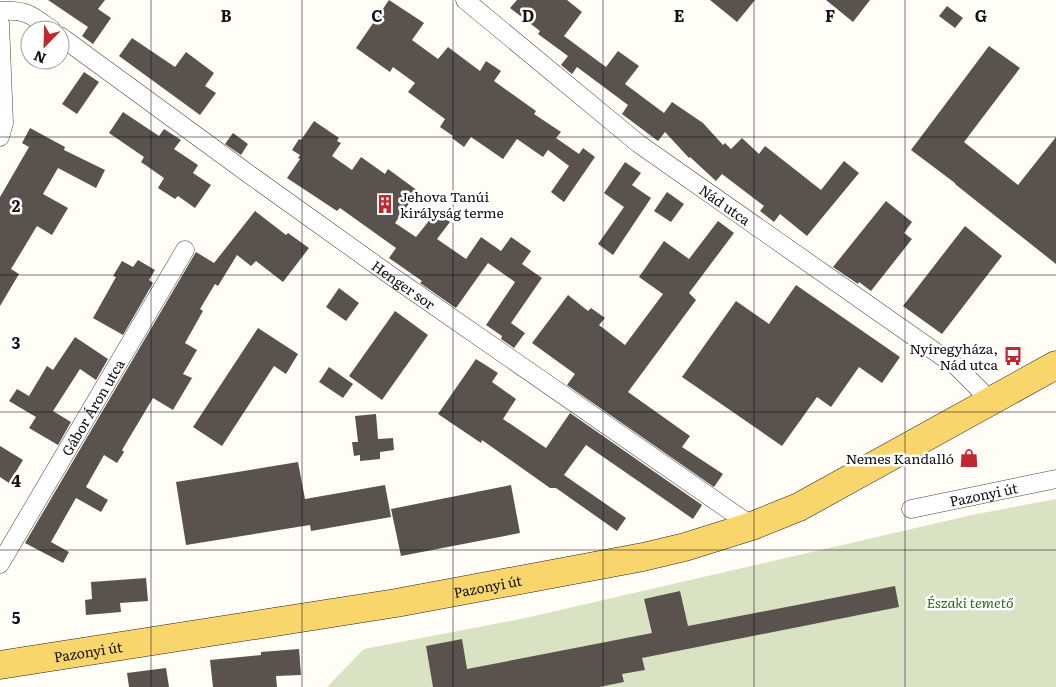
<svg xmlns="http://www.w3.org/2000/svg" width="1056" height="687" viewBox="0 0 1056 687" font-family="Literata,serif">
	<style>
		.cemetery { fill: #d9e3c4 }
		.building { fill: #5a524d }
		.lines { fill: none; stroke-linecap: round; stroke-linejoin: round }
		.minor-casing { stroke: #444; stroke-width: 19 }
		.primary-casing { stroke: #222; stroke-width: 29 }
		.minor { stroke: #fff; stroke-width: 18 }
		.primary { stroke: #f9d66b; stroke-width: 28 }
		.grid { fill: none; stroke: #111; stroke-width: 1; stroke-opacity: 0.55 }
		.labels { text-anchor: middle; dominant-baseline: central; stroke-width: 5; stroke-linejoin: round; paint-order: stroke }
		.poi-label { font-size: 14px; fill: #111; stroke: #fff; text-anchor: end }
		.street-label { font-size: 14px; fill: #111; stroke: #fff }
		.park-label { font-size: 14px; font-style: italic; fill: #2f6b1f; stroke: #fff }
		.grid-label { font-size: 16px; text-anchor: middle; font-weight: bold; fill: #111; stroke: #fff; stroke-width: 5; stroke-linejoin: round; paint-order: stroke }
	</style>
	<rect width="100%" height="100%" fill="#fffdf5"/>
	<path class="cemetery" d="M1056 499V687H327L364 649 521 619 972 515Z"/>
	<path class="building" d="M48 0H105L98 9 111 18 93 44 82 36 88 27Z
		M389 0 424 23 412 40 438 59 448 47 480 71 486 61 501 71 494 81 536 111 534 114 561 132 556 138 579 154 583 148 595 157 564 202 551 192 569 166 548 150 543 157 517 139 503 159 471 137 464 147 452 138 453 136 440 127 445 119 408 92 415 83 393 67 390 72 356 48Z
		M517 0H567L582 12 564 36 606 67 618 51 639 66 625 84 664 113 672 102 703 123 723 145 725 143 731 149 742 138 759 154 765 146 821 190 844 161 859 173 807 236 780 214 774 222 760 211 764 206 722 174 716 181 690 157 689 158 665 132 658 141 622 114 628 105 577 67 572 74 561 65 568 56 538 34 540 31 510 8Z
		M710 0H755L737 22Z
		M826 0H870L853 22Z
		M947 6 963 18 955 28 939 16Z
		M132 38 175 67 186 52 214 73 205 86 216 93 200 115 119 56Z
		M989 46 1020 68 964 142 1018 185 1056 137V264L955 184V183L911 150Z
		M84 72 99 82 77 114 62 104Z
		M123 112 159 136 164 129 181 140 174 149 198 165 193 173 211 185 195 208 178 196 175 199 158 188 164 178 141 162 144 157 109 133Z
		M314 121 339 138 337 141 341 143 332 156 352 170 361 157 385 174 388 169 418 191 395 223 416 237 436 212 450 222 437 239 466 259 481 237 501 251 511 237 531 251 522 264 542 278 511 323 525 333 514 348 501 339 502 336 486 325 515 282 488 263 456 308 420 283 422 281 389 258 396 248 340 208 337 211 287 178 300 159 298 158 300 155 292 150 299 139 301 140Z
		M30 128 65 147 64 150 105 170 96 188 58 168 43 194 68 208 52 235 37 226 11 269 19 274 0 306V197L29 147 22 143Z
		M233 133 248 144 241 155 225 144Z
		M625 162 641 173 632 185 651 198 613 255 598 244 624 207 604 193Z
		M667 192 684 204 671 222 654 211Z
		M886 201 912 222 904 233 912 239 871 291 859 282 858 284 833 267Z
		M255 211 286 235 288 233 309 248 283 282 256 261 251 266 237 255 218 286 215 284 200 309 203 311 185 343 197 350 183 374 192 378 173 410 153 398 122 450 124 452 117 463 104 455 86 487 108 500 101 512 76 498 51 542 69 552 63 563 25 543 196 252 214 263Z
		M718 221 734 233 689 293 696 300 628 392 690 436 682 447 723 474 714 487 567 385 575 374 532 343 568 295 588 311 591 308 605 318 599 325 625 345 663 294 639 277 664 241 689 259Z
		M965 226 1002 256 942 334 903 306Z
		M138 260 155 270 149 280 153 283 123 335 93 318 116 277 113 276 122 261 133 267Z
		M796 285 900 357 882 383 859 367 831 407 817 397 782 446 682 377 736 301 769 324Z
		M339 288 359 303 346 321 326 307Z
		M395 311 428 335 382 400 349 376Z
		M258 328 298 354 286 374 274 366 222 446 193 427Z
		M75 337 108 359 96 380 80 369 53 411 71 422 58 445 29 428 36 417 9 401 17 389 29 396 47 366 53 370Z
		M476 359 498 373 492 382 516 399 503 419 546 448 570 413 702 505 693 519 586 445 564 475 626 518 617 531 556 488H550L482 440 481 443 438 414Z
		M329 367 353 384 343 398 319 382Z
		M376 414 378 439 393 438 394 450 380 452V459L360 461V455L354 456 352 442H358L355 416Z
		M0 446 23 460 9 483 0 477Z
		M298 462 305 499 385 485 391 517 311 531 310 525 186 545 176 482Z
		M511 485 520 533 401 556 391 509Z
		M146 578 148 601 120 603 121 612 86 615 85 600 92 599 91 582Z
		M895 586 899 607 642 658 645 670 622 674 624 682 599 687H433L426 646 462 639 467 669 652 633 644 599 680 591 688 626Z
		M299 649 301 675 276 676 277 687H213L210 660 261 655V652Z
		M166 668 169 687H129L127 673Z"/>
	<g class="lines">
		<g class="minor-casing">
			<g id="minor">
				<path id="s1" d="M465 0 639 144 957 367 991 401"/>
				<path d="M0 11C26 9 32 15 52 30"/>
				<path d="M0 23 4 123 0 137"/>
				<path id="s2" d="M60 36 246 172 390 275 752 526"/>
				<path id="s3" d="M911 509 1056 479"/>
				<path id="s4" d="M0 564 185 250"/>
			</g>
		</g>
		<g class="primary-casing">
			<g id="primary">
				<path id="s5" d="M0 665 396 603 643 557 685 547 752 526 799 507 1056 365"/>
			</g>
		</g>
		<use href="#minor" class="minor"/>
		<use href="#primary" class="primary"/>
	</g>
	<path class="grid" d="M151 0V687M302 0V687M453 0V687M603 0V687M754 0V687M905 0V687M0 137H1056M0 275H1056M0 412H1056M0 550H1056"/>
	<defs>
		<g id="building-bare" transform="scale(1.5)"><path d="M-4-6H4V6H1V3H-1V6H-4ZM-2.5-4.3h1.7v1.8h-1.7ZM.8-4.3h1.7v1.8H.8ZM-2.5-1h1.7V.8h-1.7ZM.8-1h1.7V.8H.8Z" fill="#c4262e" stroke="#fff" stroke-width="2.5" paint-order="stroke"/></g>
		<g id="bus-bare" transform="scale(1.5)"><path d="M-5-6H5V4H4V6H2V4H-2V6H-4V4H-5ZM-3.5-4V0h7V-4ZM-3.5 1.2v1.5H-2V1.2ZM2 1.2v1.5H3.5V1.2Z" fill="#c4262e" stroke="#fff" stroke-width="2.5" paint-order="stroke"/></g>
		<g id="shop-bare" transform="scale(1.5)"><path d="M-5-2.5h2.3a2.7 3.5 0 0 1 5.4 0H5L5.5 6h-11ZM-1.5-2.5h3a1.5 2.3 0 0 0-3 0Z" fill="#c4262e" stroke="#fff" stroke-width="2.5" paint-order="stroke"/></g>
	</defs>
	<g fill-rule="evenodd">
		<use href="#building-bare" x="385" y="204"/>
		<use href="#bus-bare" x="1013" y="356"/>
		<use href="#shop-bare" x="969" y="458"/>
	</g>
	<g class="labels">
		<g class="poi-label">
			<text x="400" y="196" text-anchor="start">Jehova Tanúi<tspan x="400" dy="16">királyság terme</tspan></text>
			<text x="998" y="348">Nyíregyháza,<tspan x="998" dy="16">Nád utca</tspan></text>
			<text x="954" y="458">Nemes Kandalló</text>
		</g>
		<g class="street-label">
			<text stroke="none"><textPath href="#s1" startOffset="331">Nád utca</textPath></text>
			<text stroke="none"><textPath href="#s2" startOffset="424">Henger sor</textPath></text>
			<text stroke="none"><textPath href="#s4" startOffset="182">Gábor Áron utca</textPath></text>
			<text stroke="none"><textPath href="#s3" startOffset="74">Pazonyi út</textPath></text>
			<text stroke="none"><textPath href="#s5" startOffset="494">Pazonyi út</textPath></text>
			<text stroke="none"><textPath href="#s5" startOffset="89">Pazonyi út</textPath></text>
		</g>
		<g class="park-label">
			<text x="970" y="602">Északi temető</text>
		</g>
	</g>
	<g class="grid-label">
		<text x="226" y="22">B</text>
		<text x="377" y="22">C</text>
		<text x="528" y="22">D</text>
		<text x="679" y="22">E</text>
		<text x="830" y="22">F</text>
		<text x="981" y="22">G</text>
		<text x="16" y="212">2</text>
		<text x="16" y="349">3</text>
		<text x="16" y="487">4</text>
		<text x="16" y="624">5</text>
	</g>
	<g transform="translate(45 45) rotate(203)"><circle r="24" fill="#ffffff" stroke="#a0a0a0"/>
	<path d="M0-4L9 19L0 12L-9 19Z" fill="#c4262e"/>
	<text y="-8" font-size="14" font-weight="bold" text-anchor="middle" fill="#111111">N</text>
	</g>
</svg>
